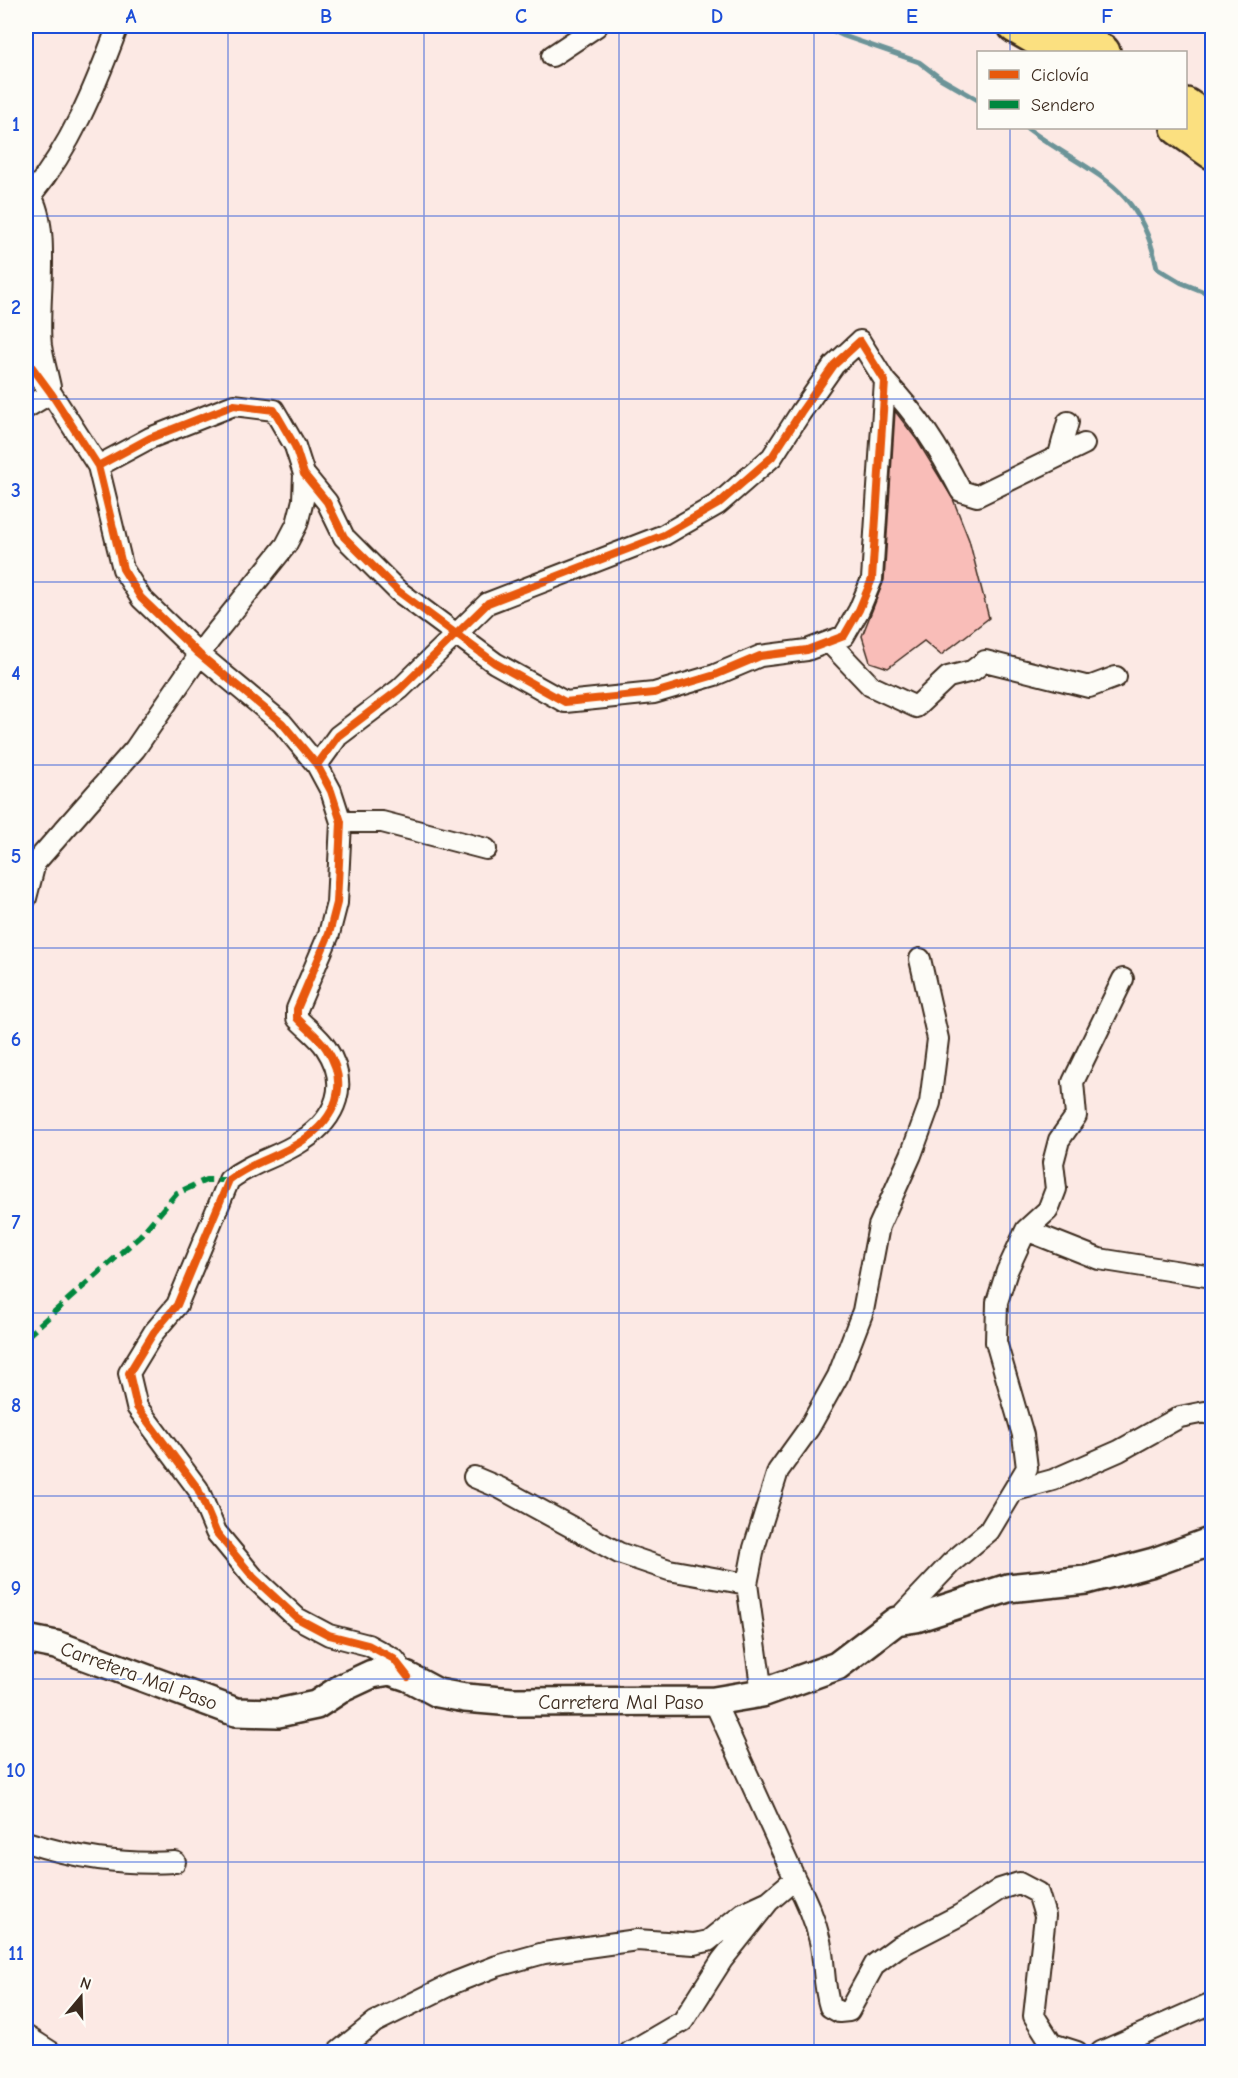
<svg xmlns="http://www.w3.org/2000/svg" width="1238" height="2078" viewBox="0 0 1238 2078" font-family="'Comic Neue',sans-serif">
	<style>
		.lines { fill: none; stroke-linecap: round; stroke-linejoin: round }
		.stream { stroke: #6c9498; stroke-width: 5 }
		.building { fill: #f9bdb8; stroke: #3b2a1e; stroke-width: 1.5 }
		.street-casing { stroke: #3b2a1e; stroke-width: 24 }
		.secondary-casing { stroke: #3b2a1e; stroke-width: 32 }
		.highway-casing { stroke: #3b2a1e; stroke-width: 38 }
		.street { stroke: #fdfcf7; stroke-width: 20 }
		.secondary { stroke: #fdfcf7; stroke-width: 27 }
		.highway { stroke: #fbe080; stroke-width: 33 }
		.quiet { stroke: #00873e; stroke-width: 6; stroke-dasharray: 12 6; stroke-linecap: butt }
		.cycleway-casing { stroke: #fdfcf7; stroke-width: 11 }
		.cycleway { stroke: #e8590c; stroke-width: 8 }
		.grid { fill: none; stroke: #1d4ed8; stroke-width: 1.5; stroke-opacity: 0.55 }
		.labels { text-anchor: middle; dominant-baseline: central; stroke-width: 5; stroke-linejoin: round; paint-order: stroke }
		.street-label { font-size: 20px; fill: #3b2a1e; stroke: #fdfcf7 }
		.neatline { fill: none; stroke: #1d4ed8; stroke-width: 2 }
		.grid-label { font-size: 20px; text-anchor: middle; font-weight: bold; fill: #1d4ed8 }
	</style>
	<rect width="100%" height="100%" fill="#fce9e4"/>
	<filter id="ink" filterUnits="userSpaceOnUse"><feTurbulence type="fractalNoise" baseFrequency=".0167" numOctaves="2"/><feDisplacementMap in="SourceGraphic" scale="12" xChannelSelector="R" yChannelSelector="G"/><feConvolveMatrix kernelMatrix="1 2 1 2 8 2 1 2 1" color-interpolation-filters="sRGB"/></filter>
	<g filter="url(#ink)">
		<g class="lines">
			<path class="stream" d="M823 26 844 36 919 62 940 78 978 100
				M1027 128C1090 175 1140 181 1157 268L1182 283 1212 295"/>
		</g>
		<path class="building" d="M895 411 917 440 953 499 969 540 989 618 941 655 924 641 888 668 870 662 862 636 884 580Z"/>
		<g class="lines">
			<g class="street-casing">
				<path id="street" d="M552 56 597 26
					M26 189C54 221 36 303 41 346 43 359 47 373 50 387
					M31 195C71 146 94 90 116 31
					M26 359 51 393 98 466 123 569 141 598 199 654 282 723 317 765 331 791 341 822 337 903 329 934 297 1009V1018C306 1028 319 1037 326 1048 350 1084 337 1118 302 1141 279 1157 251 1162 229 1180L177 1305 154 1332 129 1373 137 1407 198 1489 216 1532 254 1578 297 1618 329 1635 368 1645 394 1659 408 1677
					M885 381C919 417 938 447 961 491L977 496 1084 444
					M26 408 51 393
					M1059 455 1068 422
					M98 466 150 438 234 405 274 410 295 446 304 474 327 502 344 537 398 591 495 663 565 702 654 693 715 675 760 656 807 650 844 636 859 610 872 579 885 381 860 341 834 365 801 412 772 457 718 504 664 535 488 603 400 689 338 736 317 765
					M829 642 871 686 916 707 948 677 972 671 985 661 1089 687 1116 677
					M341 822H382L486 849
					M26 898 35 863 135 749 209 641 286 545 297 524 303 500 304 474
					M1026 1230 1099 1259 1212 1277
					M474 1477 500 1488 619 1553 669 1570 747 1584
					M1013 1491 1053 1480 1119 1451 1180 1417 1205 1412 1212 1415
					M896 1621 951 1563 989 1531 1027 1468 1023 1435 996 1342 997 1302 1007 1271 1026 1230 1048 1210 1056 1189 1053 1163 1059 1140 1076 1116 1073 1082 1123 979
					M762 1693 747 1584 754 1548 778 1471 809 1428 838 1376 863 1311 879 1226 911 1155 930 1103 938 1039 920 959
					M714 1701 795 1879C806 1899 815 1919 820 1941 825 1963 823 1985 830 2007L839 2012 849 2011 875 1964 898 1947 960 1915 1000 1889 1019 1883 1038 1893 1045 1916 1034 2016 1057 2052
					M26 1842C76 1858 121 1865 175 1862
					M26 2036 51 2052
					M1049 2043 1077 2052
					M338 2052 375 2022 456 1982 497 1966 544 1953 637 1940 694 1944 708 1941 743 1913 769 1901
					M630 2052 683 2021 722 1960 769 1901 795 1879
					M1101 2052 1212 2003"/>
			</g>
			<g class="secondary-casing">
				<path id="secondary" d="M26 1639 56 1645 236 1712 278 1713 316 1705 342 1688 372 1674 390 1671 408 1677 438 1693 465 1698 513 1702 714 1701 762 1693 837 1666 896 1621 916 1618 1008 1588 1086 1580 1154 1562 1212 1541"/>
			</g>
			<g class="highway-casing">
				<path id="highway" d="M1015 26 1060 52
					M1058 26 1103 52
					M1186 105 1212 123
					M1178 128 1212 152"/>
			</g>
			<use href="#street" class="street"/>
			<use href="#secondary" class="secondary"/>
			<use href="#highway" class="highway"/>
			<path class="quiet" d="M26 1337 140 1236 177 1193 206 1180H229"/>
			<g class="cycleway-casing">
				<path id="cycleway" d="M26 359 51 393 98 466 123 569 141 598 199 654 282 723 317 765 331 791 341 822 337 903 329 934 297 1009V1018C306 1028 319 1037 326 1048 350 1084 337 1118 302 1141 279 1157 251 1162 229 1180L177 1305 154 1332 129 1373 137 1407 198 1489 216 1532 254 1578 297 1618 329 1635 368 1645 394 1659 408 1677
					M98 466 150 438 234 405 274 410 295 446 304 474 327 502 344 537 398 591 495 663 565 702 654 693 715 675 760 656 807 650 844 636 859 610 872 579 885 381 860 341 834 365 801 412 772 457 718 504 664 535 488 603 400 689 338 736 317 765"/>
			</g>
			<use href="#cycleway" class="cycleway"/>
		</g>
	</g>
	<path class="grid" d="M228 26V2052M424 26V2052M619 26V2052M814 26V2052M1010 26V52M1010 128V2052M26 216H1212M26 399H1212M26 582H1212M26 765H1212M26 948H1212M26 1130H1212M26 1313H1212M26 1496H1212M26 1679H1212M26 1862H1212"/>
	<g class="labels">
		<g class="street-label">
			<text transform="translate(139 1676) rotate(20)">Carretera Mal Paso</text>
			<text x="621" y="1702">Carretera Mal Paso</text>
		</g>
	</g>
	<rect width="1238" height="2078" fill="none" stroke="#fdfcf7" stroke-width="66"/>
	<rect x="977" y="51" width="210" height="78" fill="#fdfcf7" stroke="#afa8a0" stroke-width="1.5"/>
	<rect x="989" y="70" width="30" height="9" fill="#e8590c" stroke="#afa8a0" stroke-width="1.5"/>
	<text x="1031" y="81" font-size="18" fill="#3b2a1e">Ciclovía</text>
	<rect x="989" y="100" width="30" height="9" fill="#00873e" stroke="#afa8a0" stroke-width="1.5"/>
	<text x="1031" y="111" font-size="18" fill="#3b2a1e">Sendero</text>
	<g transform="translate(81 1997) rotate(19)" stroke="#fdfcf7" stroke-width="4.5" paint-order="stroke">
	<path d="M0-4.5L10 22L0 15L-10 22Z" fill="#3b2a1e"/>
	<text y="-9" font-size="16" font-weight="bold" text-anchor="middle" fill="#3b2a1e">N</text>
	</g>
	<rect x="33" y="33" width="1172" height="2012" class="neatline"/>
	<g class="grid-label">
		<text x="131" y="23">A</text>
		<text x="326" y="23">B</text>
		<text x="521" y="23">C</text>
		<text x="717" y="23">D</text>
		<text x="912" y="23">E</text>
		<text x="1107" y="23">F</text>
		<text x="16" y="131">1</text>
		<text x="16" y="314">2</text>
		<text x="16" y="497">3</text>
		<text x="16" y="680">4</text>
		<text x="16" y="863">5</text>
		<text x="16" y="1046">6</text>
		<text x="16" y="1229">7</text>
		<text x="16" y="1412">8</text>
		<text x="16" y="1595">9</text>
		<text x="16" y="1777">10</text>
		<text x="16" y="1960">11</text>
	</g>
</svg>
